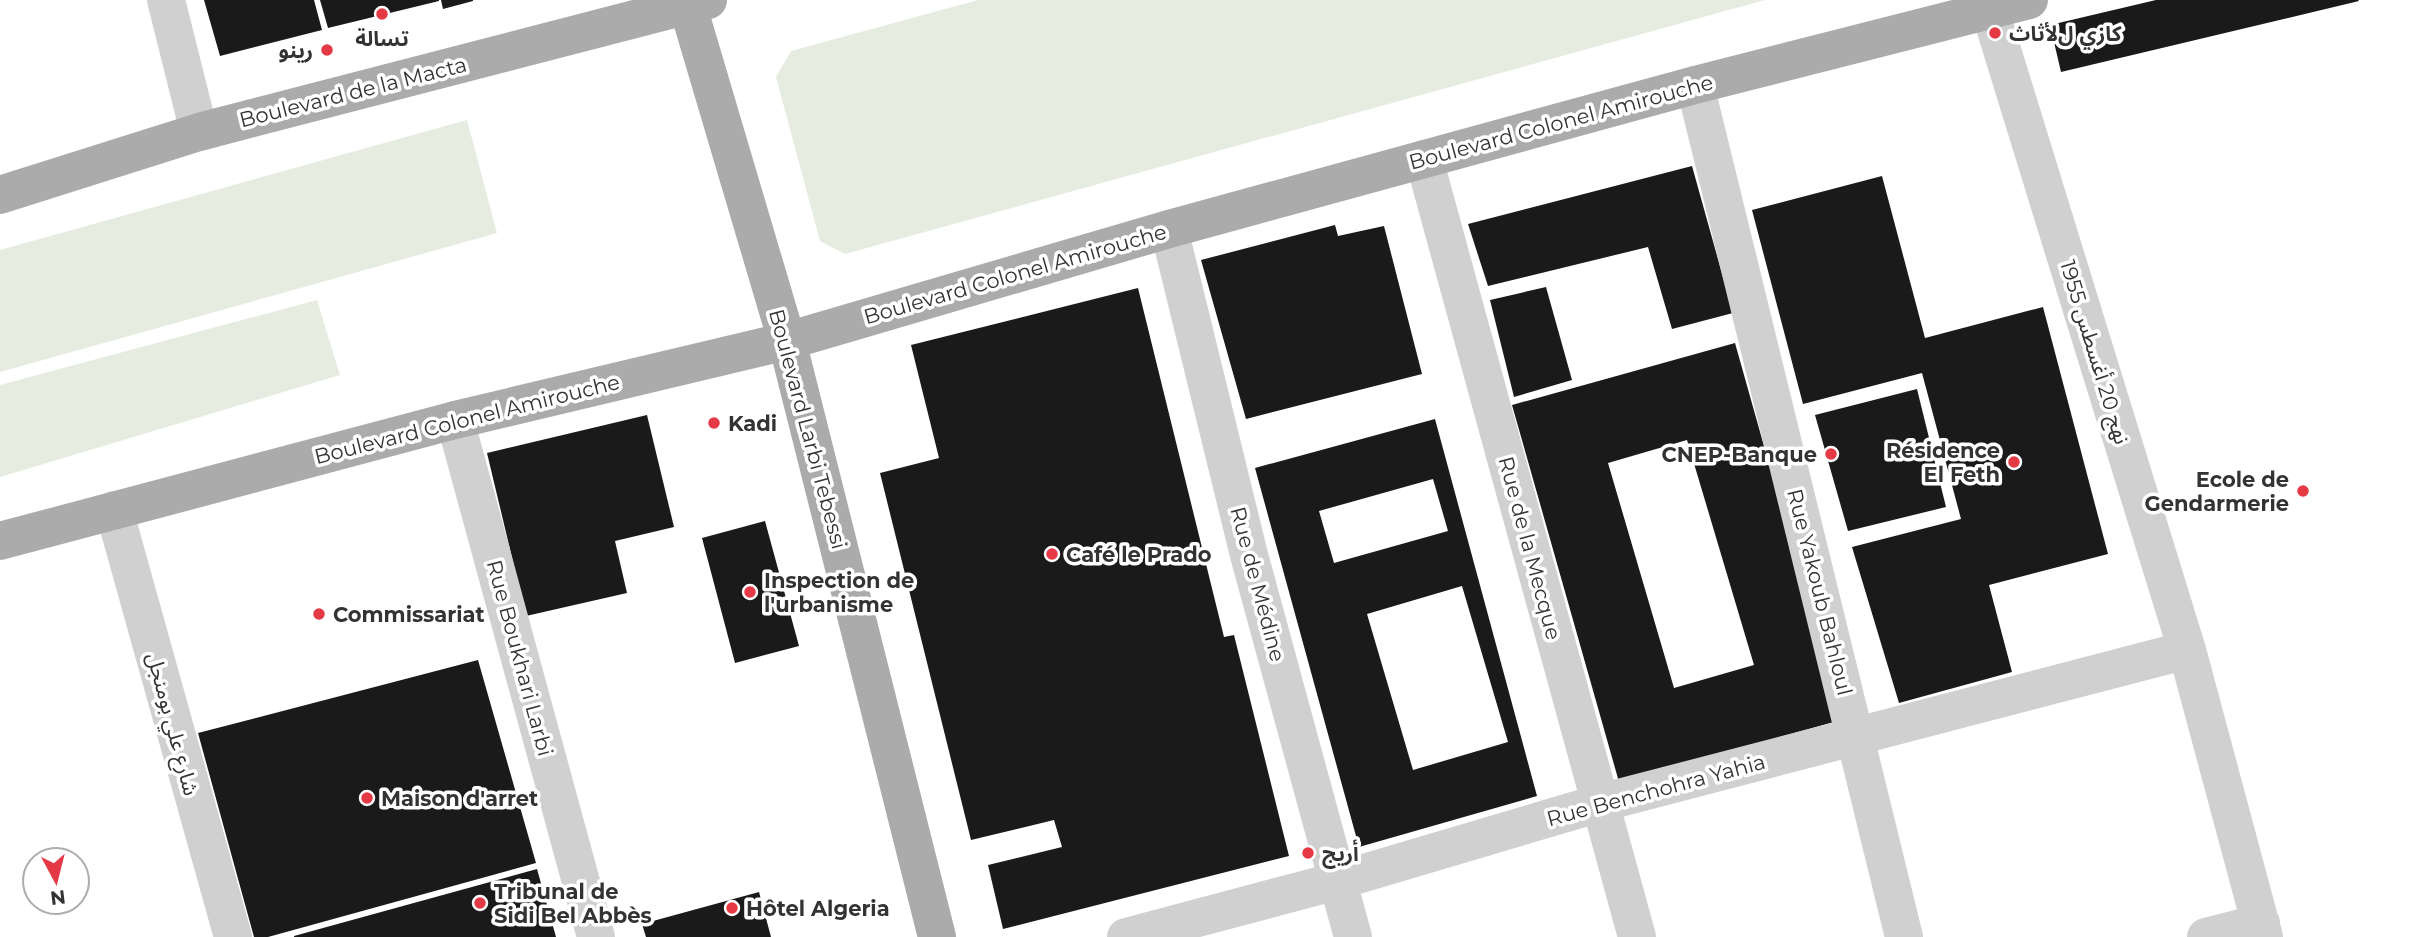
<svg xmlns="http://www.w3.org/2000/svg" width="2430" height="937" viewBox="0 0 2430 937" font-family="Montserrat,'Noto Sans Arabic',sans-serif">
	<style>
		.green { fill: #e6ecdf }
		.building { fill: #1a1a1a; fill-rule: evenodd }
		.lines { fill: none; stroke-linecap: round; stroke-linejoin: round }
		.minor { stroke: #d0d0d0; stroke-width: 38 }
		.major { stroke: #ababab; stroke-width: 38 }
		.poi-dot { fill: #e63946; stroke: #fff; stroke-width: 2.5 }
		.labels { text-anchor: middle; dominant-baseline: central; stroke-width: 7; stroke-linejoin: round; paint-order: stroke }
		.poi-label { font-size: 21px; font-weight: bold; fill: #333; stroke: #fff; text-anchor: start }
		.street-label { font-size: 21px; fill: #333; stroke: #fff }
	</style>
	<rect width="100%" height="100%" fill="#fff"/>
	<path class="green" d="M978 0H1765L845 254 820 241 776 77 791 51Z
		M467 120 497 233 0 372V250Z
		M317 300 340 375 0 477V385Z"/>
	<path class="building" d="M204 0H314L322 30 220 56Z
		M320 0H439V1L328 28Z
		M441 0H473V1L443 9Z
		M2156 0H2358L2359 1 2061 72 2050 25Z
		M1692 166 1733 313 1672 329 1648 247 1488 286 1468 224Z
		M1882 176 1925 338 2043 307 2108 554 1989 585 2012 672 1899 703 1852 547 1961 519 1922 373 1803 404 1752 210Z
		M1335 225 1338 236 1384 226 1422 374 1246 419 1201 260Z
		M1546 287 1572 380 1514 397 1490 300Z
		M1138 288 1224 637 1234 635 1289 856 1003 929 988 865 1062 847 1054 820 971 840 880 473 939 458 911 345Z
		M1735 343 1841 720 1619 782 1512 405ZM1687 440 1754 665 1674 688 1608 463Z
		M1917 389 1946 507 1848 531 1815 415Z
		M647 415 674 527 615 541 627 593 526 616 487 453Z
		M1435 419 1537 796 1359 847 1255 468ZM1433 479 1448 531 1334 563 1319 511ZM1462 586 1508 742 1413 770 1367 614Z
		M765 521 799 646 735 663 702 538Z
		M478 660 536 863 268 937H254L198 733Z
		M537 869 556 937H294V936Z
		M759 892 771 937H646L642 924Z"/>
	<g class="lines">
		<path class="minor" d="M166 0 199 132
			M1990 11 2187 650 2264 937
			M1695 85 1904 937
			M1424 159 1637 937
			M1169 229 1249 555 1353 937
			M455 420 596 937
			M114 510 233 937
			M1126 937 1337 881 1600 803 2187 650
			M2206 937 2261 923"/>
		<path class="major" d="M686 0 787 341 937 937
			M0 195 199 132 708 0
			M0 541 455 420 787 341 1169 229 1695 85 2029 0"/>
	</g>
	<g class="poi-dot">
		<circle cx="382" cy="14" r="7"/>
		<circle cx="1995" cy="33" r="7"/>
		<circle cx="327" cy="50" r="7"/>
		<circle cx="714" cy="423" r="7"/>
		<circle cx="1831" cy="454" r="7"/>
		<circle cx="2014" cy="462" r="7"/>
		<circle cx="2303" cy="491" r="7"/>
		<circle cx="1052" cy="554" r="7"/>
		<circle cx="750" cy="592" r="7"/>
		<circle cx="319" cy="614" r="7"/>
		<circle cx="367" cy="798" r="7"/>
		<circle cx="1308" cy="853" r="7"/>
		<circle cx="480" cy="903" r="7"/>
		<circle cx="732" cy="908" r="7"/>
	</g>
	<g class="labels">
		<g class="poi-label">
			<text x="2009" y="33">كازي لﻷثاث</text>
			<text x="382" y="38" text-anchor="middle">تسالة</text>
			<text x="313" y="50" text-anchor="end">رينو</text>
			<text x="728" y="423">Kadi</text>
			<text x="2000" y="450" text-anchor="end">Résidence<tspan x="2000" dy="24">El Feth</tspan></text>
			<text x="1817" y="454" text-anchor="end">CNEP-Banque</text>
			<text x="2289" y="479" text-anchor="end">Ecole de<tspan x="2289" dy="24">Gendarmerie</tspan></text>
			<text x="1066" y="554">Café le Prado</text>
			<text x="764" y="580">Inspection de<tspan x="764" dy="24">l'urbanisme</tspan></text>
			<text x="333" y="614">Commissariat</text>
			<text x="381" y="798">Maison d'arret</text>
			<text x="1322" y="853">أريج</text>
			<text x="494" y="891">Tribunal de<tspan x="494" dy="24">Sidi Bel Abbès</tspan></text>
			<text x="746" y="908">Hôtel Algeria</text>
		</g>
		<g class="street-label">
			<text transform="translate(353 92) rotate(-14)">Boulevard de la Macta</text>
			<text transform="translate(1561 122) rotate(-15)">Boulevard Colonel Amirouche</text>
			<text transform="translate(1015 274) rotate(-16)">Boulevard Colonel Amirouche</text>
			<text transform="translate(2095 352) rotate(73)">نهج 20 أغسطس 1955</text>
			<text transform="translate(467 419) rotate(-14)">Boulevard Colonel Amirouche</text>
			<text transform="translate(808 429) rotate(75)">Boulevard Larbi Tebessi</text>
			<text transform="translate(1530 548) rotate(75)">Rue de la Mecque</text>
			<text transform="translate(1258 584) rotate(75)">Rue de Médine</text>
			<text transform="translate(1820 592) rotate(76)">Rue Yakoub Bahloul</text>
			<text transform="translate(520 658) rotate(75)">Rue Boukhari Larbi</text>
			<text transform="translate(173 724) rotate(75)">شارع علي بومنجل</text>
			<text transform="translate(1656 790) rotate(-15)">Rue Benchohra Yahia</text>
		</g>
	</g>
	<g transform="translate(56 881) rotate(173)"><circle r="33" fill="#ffffff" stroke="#adadad" stroke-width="2"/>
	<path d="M0-5L12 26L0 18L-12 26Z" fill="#e63946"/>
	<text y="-10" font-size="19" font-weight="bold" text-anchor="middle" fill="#333333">N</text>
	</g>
</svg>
